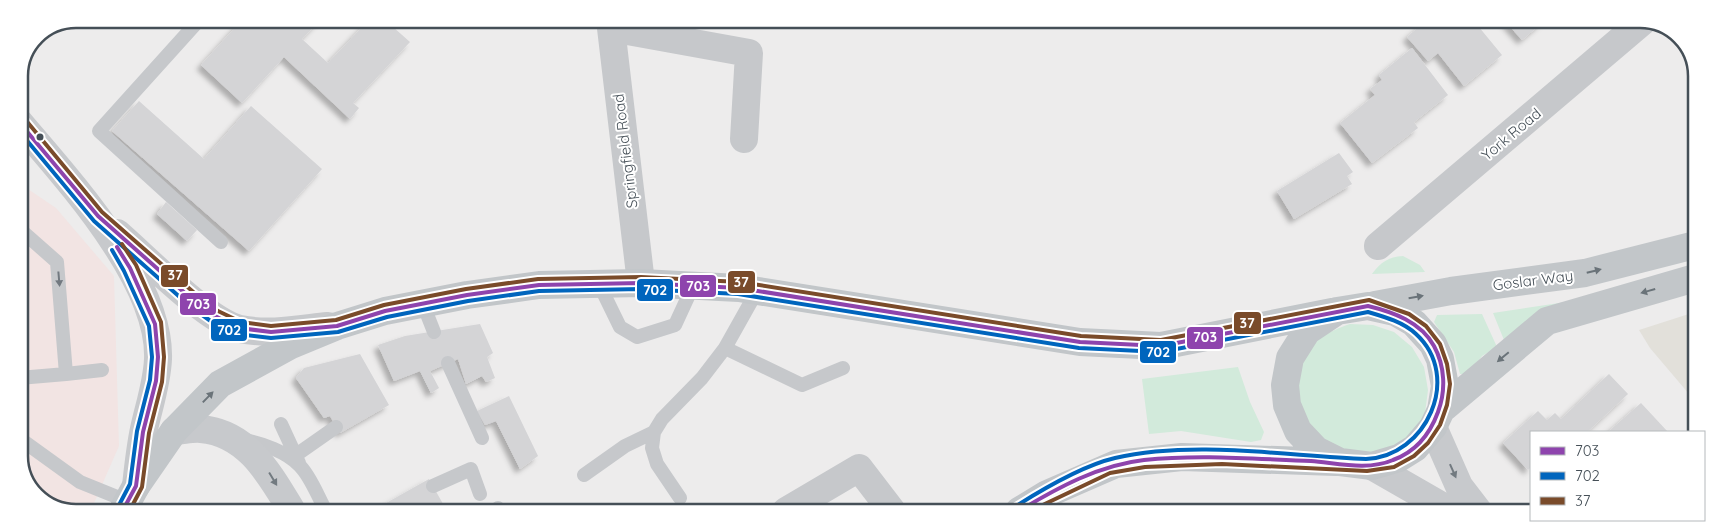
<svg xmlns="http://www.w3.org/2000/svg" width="1715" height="531" viewBox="0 0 1715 531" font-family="Quicksand,sans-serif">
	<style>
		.commercial { fill: #e2e0da }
		.medical { fill: #f2e4e3 }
		.green { fill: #d2eadb }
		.building { fill: #d4d4d6; filter: url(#shadow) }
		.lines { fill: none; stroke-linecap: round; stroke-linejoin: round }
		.lane { stroke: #c6c8cb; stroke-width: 14 }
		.street { stroke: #c6c8cb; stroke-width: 28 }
		.secondary { stroke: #c7c9cc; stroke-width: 28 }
		.primary { stroke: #c2c6c9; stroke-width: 28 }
		.bus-1-casing { stroke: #fff; stroke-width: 8 }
		.bus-2-casing { stroke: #fff; stroke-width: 8 }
		.bus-3-casing { stroke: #fff; stroke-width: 8 }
		.bus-1 { stroke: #8e44ad; stroke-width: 4 }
		.bus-2 { stroke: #0065bd; stroke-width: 4 }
		.bus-3 { stroke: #7a4b2a; stroke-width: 4 }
		.oneway { fill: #6a7379 }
		.oneway2 { fill: #727980 }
		.oneway3 { fill: #727a80 }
		.bus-dot { fill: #454f57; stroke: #fff; stroke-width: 2 }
		.labels { text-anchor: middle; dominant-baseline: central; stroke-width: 4; stroke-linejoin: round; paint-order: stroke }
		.street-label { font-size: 15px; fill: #454f57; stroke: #fff }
		.rim { fill: none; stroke: #454f57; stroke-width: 2.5 }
		.line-badge { stroke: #fff; stroke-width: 2 }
		.badge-label { font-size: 14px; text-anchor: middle; font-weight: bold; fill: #fff }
	</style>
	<defs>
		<filter id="shadow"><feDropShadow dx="-4.5" dy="4.5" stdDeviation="2.5" flood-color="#0004"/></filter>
	</defs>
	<rect width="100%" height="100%" fill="#edecec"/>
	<path class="commercial" d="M1695 312V401L1650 348 1639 330Z"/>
	<path class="medical" d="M19 183 56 208 114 276 119 446 91 510H60L33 493 19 460Z"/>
	<path class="green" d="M1403 256 1420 265 1425 272 1372 274C1381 262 1388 257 1403 256Z
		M1606 296 1504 340 1493 313Z
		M1482 314 1497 347 1482 356 1469 374H1460L1454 352 1434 322 1437 315Z
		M1350 324 1373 325 1394 332 1412 347 1424 367 1428 390 1425 413 1414 433 1377 457 1334 454 1294 406C1296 393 1294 375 1299 363 1307 341 1330 331 1350 324Z
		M1238 367 1250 402 1264 432 1261 440 1251 442 1181 431 1149 434 1142 379Z"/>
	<path class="building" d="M241 19H321L302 39 328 63 370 19H384L410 42 353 103 359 108 350 119 284 57 242 103 201 65 242 20Z
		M1427 20H1440L1445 27 1453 20 1474 21 1502 55 1464 86 1438 53 1428 61 1407 37Z
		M1505 21H1544L1522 40Z
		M1412 48 1448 95 1414 122 1418 128 1372 163 1340 123 1375 95 1370 89 1382 80 1379 75Z
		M139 101 204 159 251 106 322 169 249 251 112 131Z
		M1339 153 1353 172 1347 176 1352 184 1294 219 1277 191Z
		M166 202 197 230 187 241 157 214Z
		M480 324 493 353 487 357 495 378 486 382 482 376 466 384 458 359 430 371 439 388 431 393 420 371 394 381 378 345 405 336Z
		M360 354 389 405 340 433 330 416 324 418 296 378 304 368Z
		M1609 374 1628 394 1587 432H1531V467L1528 470 1503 443 1538 411 1547 420 1555 413 1561 419Z
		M509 396 538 456 520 469 496 421 485 425 477 411Z
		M1641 403 1668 432H1608Z
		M429 479 447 511H372Z"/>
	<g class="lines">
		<path class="lane" d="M200 19 99 131 221 242
			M19 233 23 232 57 262 66 374 19 378
			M599 284 620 327 637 337 675 325 693 286
			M423 304 434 332
			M725 348 802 385 843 368
			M448 363 482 438
			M66 374 102 370
			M281 424 299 463
			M19 438 80 482 127 501
			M243 440C262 443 287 452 300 466 311 477 318 497 326 511
			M296 455 336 427
			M584 475 625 446 654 432
			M433 486 471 469 480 494
			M680 498 657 464 652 448 654 432 662 419 702 378 725 348 757 291
			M498 508V511"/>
		<path class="street" d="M611 19V28L641 283
			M611 28 749 53 744 139
			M1378 246 1643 21
			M786 511 859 468 892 511"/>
		<path class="secondary" d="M19 122C67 179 161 280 158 359 157 383 149 406 144 429 140 448 138 467 136 486
			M117 233C145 257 207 321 240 329 269 335 299 329 328 326
			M1433 427 1459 486 1479 512
			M174 431C182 431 192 428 201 429 248 433 270 475 292 511
			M1372 466 1452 512"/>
		<path class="primary" d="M1375 305 1451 291 1585 273 1695 245
			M1441 410 1547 321 1695 278
			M123 510 136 486 174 431 220 384 291 345 337 326 385 311 467 295 539 285 641 283 739 288 1080 342 1161 346 1337 311 1368 306 1395 312 1414 323 1433 344 1440 359 1445 386 1441 410 1433 427 1415 448 1399 458 1372 466 1340 462 1316 450 1298 431 1287 405 1285 385 1290 358 1307 331 1337 311
			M1019 511 1047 494 1116 464 1182 457 1336 462"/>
		<g class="bus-1-casing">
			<path id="bus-1" d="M19 122 98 216 195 302 215 316 239 328 271 332 337 326 385 311 467 295 539 285 641 283 739 288 1080 342 1161 346 1368 306C1393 312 1421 322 1434 346 1445 366 1446 391 1438 412 1430 434 1415 452 1393 460 1368 471 1337 463 1311 461 1255 459 1200 454 1144 460 1099 465 1057 488 1019 511
				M117 247 130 268 155 324 158 357 156 381 143 432 136 486 123 510"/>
		</g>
		<g class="bus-2-casing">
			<path id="bus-2" d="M19 131 94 221 191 307 212 322 238 334 271 338 338 332 387 317 468 301 539 291 641 289 738 294 1079 348 1161 352 1368 312C1385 317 1403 322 1416 334 1463 377 1426 457 1366 459 1286 456 1195 440 1115 458 1085 465 1043 489 1016 506
				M112 250 124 271 149 326 152 357 150 380 137 431 130 484 118 507"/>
		</g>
		<g class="bus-3-casing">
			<path id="bus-3" d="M24 118 102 212 199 297 218 311 241 322 271 326 336 320 384 305 466 289 538 279 641 277 740 282 1081 336 1161 340 1369 300 1409 314 1426 326 1440 344 1447 364 1450 384 1447 405 1440 425 1428 443 1414 456 1394 467 1367 471 1222 464 1145 467 1110 473 1030 511
				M122 244 136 265 161 322 164 357 162 382 149 433 142 487 130 510"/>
		</g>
		<use href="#bus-1" class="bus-1"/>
		<use href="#bus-2" class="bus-2"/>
		<use href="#bus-3" class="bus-3"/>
	</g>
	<defs><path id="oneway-solid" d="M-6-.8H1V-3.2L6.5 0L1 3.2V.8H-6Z" transform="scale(1.25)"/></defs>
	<g class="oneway">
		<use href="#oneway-solid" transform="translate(1594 271) rotate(-14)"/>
		<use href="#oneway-solid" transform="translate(1648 291) rotate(164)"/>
		<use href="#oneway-solid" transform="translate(1416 297) rotate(-10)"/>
		<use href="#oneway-solid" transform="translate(1503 357) rotate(140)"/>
		<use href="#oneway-solid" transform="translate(208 397) rotate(-46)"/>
	</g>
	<use class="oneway2" href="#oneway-solid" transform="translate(59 279) rotate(85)"/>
	<g class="oneway3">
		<use href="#oneway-solid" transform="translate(1453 471) rotate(66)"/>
		<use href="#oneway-solid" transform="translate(273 479) rotate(59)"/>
	</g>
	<circle class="bus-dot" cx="40" cy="137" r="4.5"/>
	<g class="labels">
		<g class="street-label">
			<text transform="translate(1511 134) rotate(-40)">York Road</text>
			<text transform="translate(625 151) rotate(-97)">Springfield Road</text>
			<text transform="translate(1533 280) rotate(-7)">Goslar Way</text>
		</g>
	</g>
	<path d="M0 0H1715V531H0ZM76 28H1640A48 48 0 0 1 1688 76V456A48 48 0 0 1 1640 504H76A48 48 0 0 1 28 456V76A48 48 0 0 1 76 28Z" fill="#fff" fill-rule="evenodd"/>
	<path class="rim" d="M76 28H1640A48 48 0 0 1 1688 76V456A48 48 0 0 1 1640 504H76A48 48 0 0 1 28 456V76A48 48 0 0 1 76 28Z"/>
	<g class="line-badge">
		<rect x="160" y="264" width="29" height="24" rx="5" fill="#7a4b2a"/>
		<rect x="727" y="270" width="29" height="24" rx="5" fill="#7a4b2a"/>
		<rect x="679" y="274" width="38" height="24" rx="5" fill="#8e44ad"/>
		<rect x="636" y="278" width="38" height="24" rx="5" fill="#0065bd"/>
		<rect x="179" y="292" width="38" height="24" rx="5" fill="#8e44ad"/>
		<rect x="1233" y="311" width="29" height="24" rx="5" fill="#7a4b2a"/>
		<rect x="210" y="318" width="38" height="24" rx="5" fill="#0065bd"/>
		<rect x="1186" y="326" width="38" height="24" rx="5" fill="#8e44ad"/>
		<rect x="1139" y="340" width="38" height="24" rx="5" fill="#0065bd"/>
	</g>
	<g class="badge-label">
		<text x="175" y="280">37</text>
		<text x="741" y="287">37</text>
		<text x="698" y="291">703</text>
		<text x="655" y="295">702</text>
		<text x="198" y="309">703</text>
		<text x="1247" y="328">37</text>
		<text x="229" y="335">702</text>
		<text x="1205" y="342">703</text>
		<text x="1158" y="357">702</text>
	</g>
	<rect x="1530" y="431" width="175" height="90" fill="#ffffff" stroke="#b5b9bc"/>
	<rect x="1540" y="447" width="25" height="8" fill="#8e44ad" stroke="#b5b9bc"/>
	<text x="1575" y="456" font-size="15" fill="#454f57">703</text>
	<rect x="1540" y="472" width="25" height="8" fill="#0065bd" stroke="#b5b9bc"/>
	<text x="1575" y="481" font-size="15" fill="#454f57">702</text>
	<rect x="1540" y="497" width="25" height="8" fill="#7a4b2a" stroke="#b5b9bc"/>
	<text x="1575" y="506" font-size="15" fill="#454f57">37</text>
</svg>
